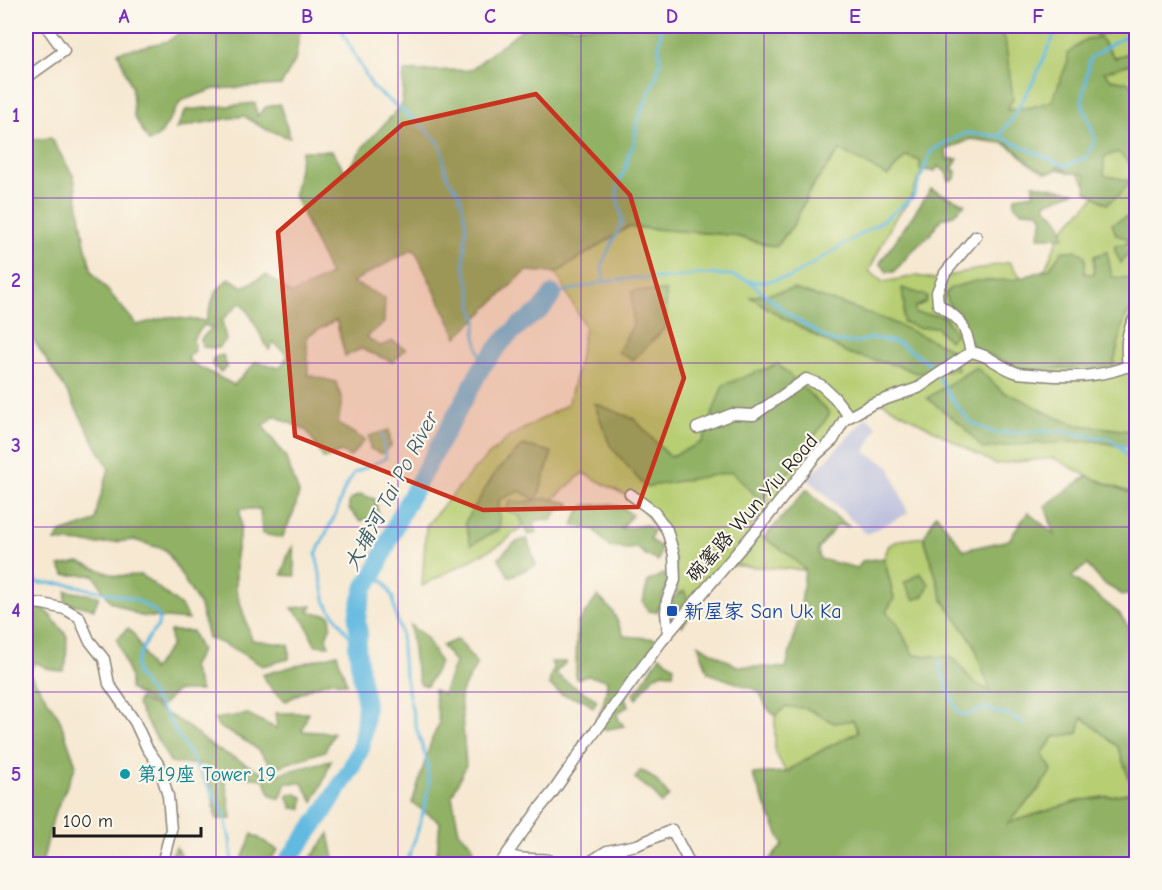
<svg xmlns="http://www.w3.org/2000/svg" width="1162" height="890" viewBox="0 0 1162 890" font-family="'Comic Neue','LXGW WenKai TC',sans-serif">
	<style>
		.industrial { fill: #bfc2dd }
		.green { fill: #b7ce73; stroke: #6a7548; stroke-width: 1.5; fill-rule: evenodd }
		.forest { fill: #91b165; stroke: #566640; stroke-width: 1.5; fill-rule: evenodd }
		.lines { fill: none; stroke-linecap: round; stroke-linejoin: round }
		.stream { stroke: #63bae0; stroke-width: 3 }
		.river { stroke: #63bae0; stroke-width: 18 }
		.minor-casing { stroke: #898276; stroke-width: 13 }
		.minor { stroke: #fff; stroke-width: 10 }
		.marked { fill: #c8321e; fill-opacity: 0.2; stroke: #c8321e; stroke-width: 4.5; stroke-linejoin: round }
		.grid { fill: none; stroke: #7b2cbf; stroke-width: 1.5; stroke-opacity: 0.55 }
		.transit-dot { fill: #1a4fb4; stroke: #fbf7ec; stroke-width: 2 }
		.culture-dot { fill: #0f9aa8; stroke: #fbf7ec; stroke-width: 2 }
		.labels { text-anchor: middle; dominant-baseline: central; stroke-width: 4.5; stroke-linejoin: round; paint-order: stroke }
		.street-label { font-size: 20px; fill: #1c1c1c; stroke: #fbf7ec }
		.transit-label { font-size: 20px; fill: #164399; stroke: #fbf7ec; text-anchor: start }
		.culture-label { font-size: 20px; fill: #0d838f; stroke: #fbf7ec; text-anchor: start }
		.water-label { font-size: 21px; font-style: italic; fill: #385b6a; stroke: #fbf7ec }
		.neatline { fill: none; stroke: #7b2cbf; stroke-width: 2 }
		.grid-label { font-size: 20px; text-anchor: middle; font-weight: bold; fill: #7b2cbf }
	</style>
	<rect width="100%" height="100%" fill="#fbf7ec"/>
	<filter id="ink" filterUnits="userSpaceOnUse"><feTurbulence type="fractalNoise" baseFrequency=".0167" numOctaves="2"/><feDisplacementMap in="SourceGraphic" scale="12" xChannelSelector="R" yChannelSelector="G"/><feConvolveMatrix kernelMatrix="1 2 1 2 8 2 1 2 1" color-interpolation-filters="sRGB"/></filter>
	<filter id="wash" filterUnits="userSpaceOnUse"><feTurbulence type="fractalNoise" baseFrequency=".008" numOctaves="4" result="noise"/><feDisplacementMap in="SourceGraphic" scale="24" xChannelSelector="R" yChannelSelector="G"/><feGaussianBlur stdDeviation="1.35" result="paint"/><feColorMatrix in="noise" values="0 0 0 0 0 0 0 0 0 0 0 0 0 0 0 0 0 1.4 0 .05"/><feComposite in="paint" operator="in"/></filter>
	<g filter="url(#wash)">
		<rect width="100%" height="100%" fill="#f6e8d1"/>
		<path class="industrial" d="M867 417 877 427 865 452 889 466 908 513 867 534 808 479Z"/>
		<path class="green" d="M995 26H1136V495L1087 476 1054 458 995 464 882 402 849 420 794 488 750 527 764 538 818 549 805 570 728 565 678 608 675 560 639 502 583 473 503 543 422 586 426 526 475 468 509 437 568 404 577 371 585 327 556 273 628 227 731 235 776 247 794 224 810 190 840 149 906 155 1005 39ZM981 131 1010 147 1041 167 1078 173 1095 197 1062 230 1045 269 1024 281 1009 262 935 279 916 276 883 282 869 271 894 220 908 203 932 149Z
			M924 537 943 600 974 644 991 692 974 683 952 657 913 655 897 623 886 612 894 598 884 558 889 545 901 540Z
			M785 707 806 708 834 723 853 720 858 732 824 749 786 772 775 752V716Z
			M1082 716 1118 747 1130 780 1136 778V792L1078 801 1007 824 1038 790 1042 754 1054 737 1078 733Z"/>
		<path class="forest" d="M189 26H301L295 61 281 85 214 89 181 101 161 134 149 142 134 116 132 88 118 52 168 41Z
			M526 26H995L1005 39 1013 98 1007 110 1032 107 1052 101 1068 61 1067 54 1086 39 1100 38 1115 58 1136 50 1131 64 1104 72 1111 79 1127 82 1136 88V169L1118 152 1104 157V175L1131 181 1119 195 1107 204 1086 191V180L1084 174 1069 173 1058 166 1053 172 1046 173 1031 165 1009 144 971 139 946 150 947 159H958L952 169 956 171 955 179 949 181 946 172 938 166 935 171 920 170V161L906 156 888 176 840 150 810 190 794 224 776 247 731 235 628 227 556 273 526 271 457 337 414 249 352 282 385 298 384 323 367 337 380 346 393 341 406 349 393 362 361 349 345 356 336 320 307 336 308 375 336 382 342 400 338 424 365 440 350 457 341 452 324 459 307 431 275 416 263 426 285 456 299 493 294 512 282 538 262 534 260 509H240L241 527 236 555V590L252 640 289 645V659L262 666C245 654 228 645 208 638L200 606 166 550 134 540 97 544 55 541 61 533 95 521 98 505 109 469 67 392 26 328V140L51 138 74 177 85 244 92 272 137 325 167 317 206 321 215 293 229 278 243 287 266 275 292 294 330 275 294 195 302 151H332L346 172 364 146 402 105 404 71 470 70ZM241 302C253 316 259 335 269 350L273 342 288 355 280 368 256 362 234 385 190 362 188 356 195 351 193 339 204 325 212 328 201 339 202 347 218 348 226 340 222 320Z
			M1091 26H1119L1098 36 1090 31Z
			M255 103 257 116 266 107 280 104 290 138 265 129 244 116 196 124 176 129 186 110Z
			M1033 184 1074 192 1046 203 1045 206 1060 221 1064 237H1038L1043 219 1039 212 1022 211 1014 205 1015 197 1033 194Z
			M931 189 965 204 953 215 941 219 930 235 912 251 894 272H887L880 263Z
			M1125 217 1136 220V252L1127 255 1121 263 1115 251V245L1128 243 1129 239 1116 235 1112 224Z
			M1076 250 1085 256V274H1094V256L1107 252 1112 277 1126 278 1136 276V307L1125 317 1113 366 1026 370 1006 362 978 350 972 344 960 328 945 294 951 288 975 281 1014 280 1049 269 1062 251H1069Z
			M902 288 927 296 925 303 915 307V313L944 316 956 334 949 341 936 327 919 328 903 322 904 304Z
			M793 289 843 304 887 320 949 348 958 370 916 373 899 366 849 354 783 318 750 297Z
			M632 291H666V327L633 360 618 352 633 325Z
			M223 355 227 367 220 372 212 365 213 358Z
			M778 364 830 413 797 463 760 500 732 472 645 487 610 445 594 403 634 419 670 457 702 442 723 385Z
			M976 367 1003 392 1023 400 1053 416 1077 425 1100 427 1136 432V449L1094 441 1011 445 983 449 963 426 927 398Z
			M389 430 391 446 382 454 370 449 369 436Z
			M523 445 552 452 537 500 547 498 570 503V507L557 511 552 520 543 519 533 522 537 532 528 535 519 516 506 510 511 500 518 503 536 500 520 491 499 500 500 529 471 545 465 522 495 473Z
			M1087 476 1136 495V596L1123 595 1103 583 1087 565 1071 576 1119 613 1134 635H1136V778L1130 781 1118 747 1082 717 1078 733 1054 737 1042 754 1052 770 1038 790 1008 823 1078 801 1136 792V864H765L783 845 752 774 786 772 824 749 858 732 853 720 834 723 806 708 785 707 775 716 767 708 759 691 708 673 698 644 737 666 786 668 800 613 805 570 787 553 764 538 807 489 830 512 848 526 837 525 818 549 820 559 858 568 862 561 884 558 894 598 886 612 897 623 913 655 952 657 974 683 990 691 974 644 943 600 924 537 936 514 964 550 1009 540 1028 512 1055 535 1045 506Z
			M359 494 375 499 379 516 360 521 349 509V501Z
			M613 504 626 510 632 515 621 529 646 525 653 530 650 540 661 547 658 561 646 555 637 548 627 549 609 547 595 530 573 526 577 514 585 505Z
			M527 539 536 565 509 577 499 558C508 548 514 541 527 539Z
			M293 546 295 576 282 575 288 554Z
			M79 562 116 576 142 575 181 606 189 620 140 616 110 601 94 575H65L59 566Z
			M665 573 667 586 657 612 648 611 643 602 648 581Z
			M920 573 929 584 924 596 914 600 904 583Z
			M66 591 99 596 94 609 65 603Z
			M684 591 694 610 682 626 671 599Z
			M598 596 613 612 624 636 658 639 625 698 628 706 617 714 619 720 624 726 604 730 596 722C602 708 607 696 607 680L588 676 576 679V672L577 624Z
			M26 597 45 609 67 636 66 664 63 671 51 670 35 662 29 673 59 717 76 765 53 818 42 864H26V762L27 755 26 754Z
			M312 606 308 612 330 615 331 625 326 637 329 646 315 645 305 622 292 608Z
			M410 625 426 637 440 663 427 686 420 684 414 659Z
			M128 628 134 634 152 670 171 646 170 631H192L201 651 192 667 201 691H176L160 708 130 689V677L117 639Z
			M458 639 477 664 460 694 466 765 452 796 459 832 472 844 475 864H434L437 853 440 822 412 803 432 739 439 724 434 690 443 694 455 662 442 646Z
			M337 654 347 684 331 681 310 688 286 701 273 691 262 675Z
			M660 656 674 666 673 674 663 672 654 676 636 699 633 694 641 685Z
			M551 662H566L555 673 565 681 597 700 593 708 585 700 574 698 561 694 549 685 551 675 554 668Z
			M139 698 183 723 215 748 269 776 331 760 324 780 313 802 302 783H286L280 799 271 796 264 779 224 775 232 819H216L207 765 171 763 137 705Z
			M275 713H308L302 731 334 733 325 751 274 768 259 751 249 743 219 727 214 719 248 714 277 729Z
			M640 771C653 773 661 787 669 796L661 804 654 793 635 778Z
			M294 793 303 797 302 809 292 808 287 796Z
			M252 834 278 850 267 864H240Z
			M329 834 335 864H306L307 863Z
			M176 847 184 860 182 864H167Z
			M551 854 565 858 582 856 584 864H547L545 862Z"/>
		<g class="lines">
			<path class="stream" d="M339 26 373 88 420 124 439 143 443 153 444 165 448 179 455 187 460 196 466 223 464 265 472 296V307L477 319 475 333 482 367
				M999 136 1012 119 1034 80 1058 26
				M751 281 762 282 791 277 884 220 913 197 931 152 941 145 966 133 999 136 1065 166 1087 157 1095 139 1082 103 1090 58 1113 43 1136 31
				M604 282 602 264 623 221 617 197 619 181 626 168 629 153 634 145 637 122 656 77 660 62V56L659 50 661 33 660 26
				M553 294 604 282 633 278H673L697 274 731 275 749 281 791 316 833 342H858L873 338 899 343 929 363 935 373
				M939 378 951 398 970 422 994 433 1058 431 1110 439 1119 446 1136 447
				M1119 446 1134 466 1136 467
				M26 545 32 577 38 583C49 583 60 583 71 585 79 586 86 589 94 590 118 596 141 596 159 616L158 626 147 639 136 663 137 674 168 718 224 813 230 840 232 864
				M374 574 385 583 393 598 395 613 401 633 403 662 408 691 416 727 427 761 429 783 426 802 416 836 406 864
				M357 647 326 603 316 554 336 513 344 490 354 473 386 458 382 434
				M939 661 943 677 957 711 963 715H968L984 708 989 709 997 713 1007 714 1024 723"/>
			<path class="river" d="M285 864 323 813 350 770 361 748 364 728 366 705 359 663 357 647 359 634 357 622 358 611 365 586 374 574 401 514 482 367 502 342 521 324 541 310 553 294"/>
		</g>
	</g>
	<g filter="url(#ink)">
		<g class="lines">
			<g class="minor-casing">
				<path id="minor" d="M26 78 64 51 46 26
					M971 352C964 323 963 321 938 304L937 292 945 273 976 236
					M1128 367C1126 348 1125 332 1136 316
					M697 428 732 414 754 415 806 379 821 385 834 397 849 416
					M630 494 654 512 667 530 674 555 675 580 667 600 666 613 668 633
					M26 600 31 603 43 604 65 609 79 617 89 640 104 659 109 684 135 722 147 748 159 765 168 796 171 830 162 864
					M507 855C515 858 524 859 532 859 542 860 548 857 555 864
					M500 864 539 809 553 792 589 740 661 642 769 515 817 454 833 440 844 420 872 404 918 388 971 352C991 355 1000 368 1018 373 1025 374 1033 374 1041 375 1072 378 1108 377 1136 362
					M587 864 607 851 637 845 672 830 690 864"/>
			</g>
			<use href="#minor" class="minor"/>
		</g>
	</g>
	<path class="marked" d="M536 94 630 195 684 378 638 507 483 510 295 436 278 232 403 124Z"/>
	<path class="grid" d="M216 26V864M398 26V864M581 26V864M764 26V864M946 26V864M26 198H1136M26 363H1136M26 527H1136M26 692H1136"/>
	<rect class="transit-dot" x="666" y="605" width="12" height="12" rx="3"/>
	<circle class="culture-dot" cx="125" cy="774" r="6"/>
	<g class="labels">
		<g class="street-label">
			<text transform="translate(752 508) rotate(-49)">碗窰路 Wun Yiu Road</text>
		</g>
		<g class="transit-label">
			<text x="684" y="611">新屋家 San Uk Ka</text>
		</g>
		<g class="culture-label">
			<text x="137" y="774">第19座 Tower 19</text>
		</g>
		<g class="water-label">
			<text transform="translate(391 491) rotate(-62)">大埔河 Tai Po River</text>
		</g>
	</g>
	<rect width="1162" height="890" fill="none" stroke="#fbf7ec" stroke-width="66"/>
	<path d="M54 827v9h147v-9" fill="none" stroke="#1c1c1c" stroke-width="3"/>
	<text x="63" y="827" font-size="18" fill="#1c1c1c" stroke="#fbf7ec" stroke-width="4.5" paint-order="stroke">100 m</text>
	<rect x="33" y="33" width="1096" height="824" class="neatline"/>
	<g class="grid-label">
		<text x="124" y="23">A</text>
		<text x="307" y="23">B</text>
		<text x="490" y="23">C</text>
		<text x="672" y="23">D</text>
		<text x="855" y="23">E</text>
		<text x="1038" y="23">F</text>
		<text x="16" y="122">1</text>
		<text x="16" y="287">2</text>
		<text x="16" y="452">3</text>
		<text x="16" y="617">4</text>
		<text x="16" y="781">5</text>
	</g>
</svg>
